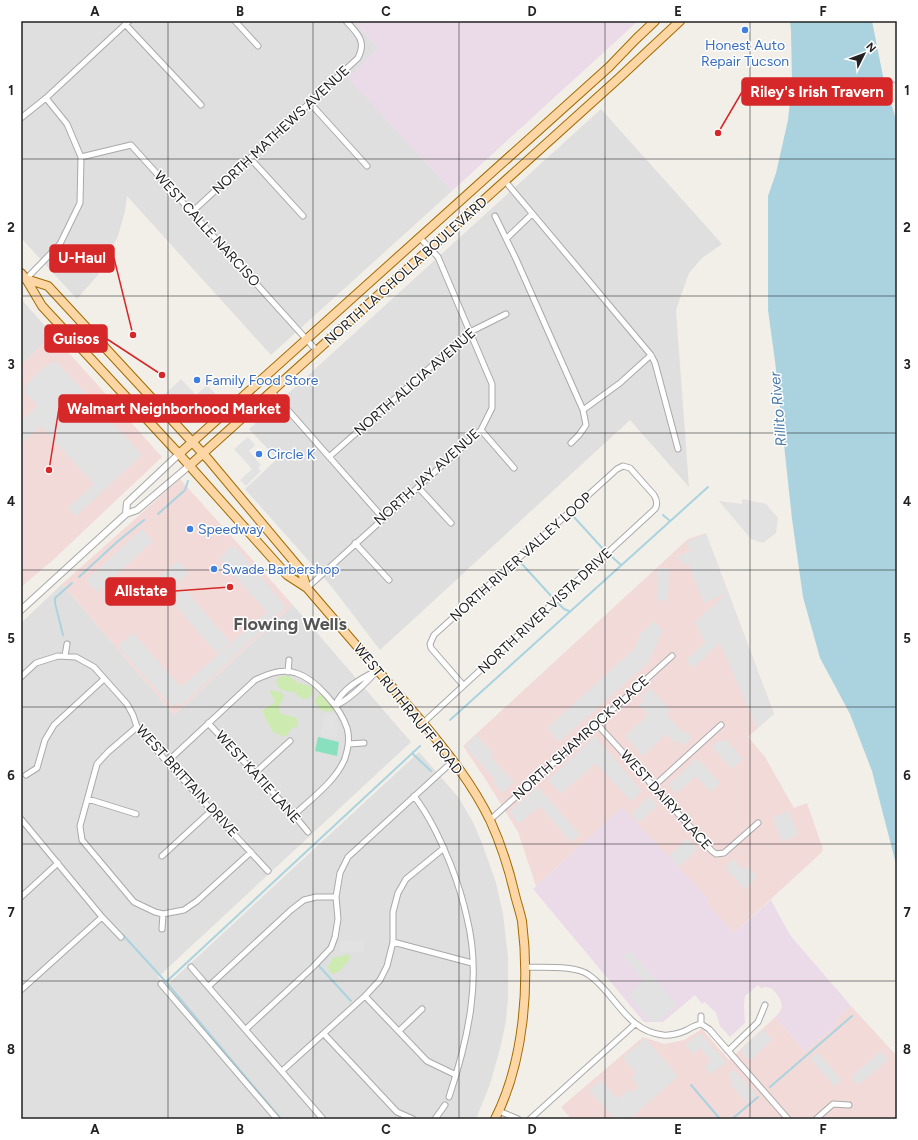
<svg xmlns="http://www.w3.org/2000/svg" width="918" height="1140" viewBox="0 0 918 1140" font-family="Figtree,sans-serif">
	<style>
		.residential { fill: #e0dfdf }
		.commercial { fill: #f2dad9 }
		.industrial { fill: #ebdbe8 }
		.grass { fill: #cdebb0 }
		.pitch { fill: #88e0be }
		.parking { fill: #e2e2e2 }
		.water { fill: #aad3df }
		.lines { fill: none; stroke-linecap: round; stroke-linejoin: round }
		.stream { stroke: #aad3df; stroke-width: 2 }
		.minor-casing { stroke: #a9a9a9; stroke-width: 7 }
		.tertiary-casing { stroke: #a9a9a9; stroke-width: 8 }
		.primary-casing { stroke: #a06b00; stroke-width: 10 }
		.minor { stroke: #fff; stroke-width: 5 }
		.tertiary { stroke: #fff; stroke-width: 6 }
		.primary { stroke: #fcd6a4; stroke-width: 8 }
		.grid { fill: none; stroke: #222; stroke-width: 1; stroke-opacity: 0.55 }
		.shop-dot { fill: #3f7fe0; stroke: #fff; stroke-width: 1.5 }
		.labels { text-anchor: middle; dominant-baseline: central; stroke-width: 3; stroke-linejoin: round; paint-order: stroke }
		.shop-label { font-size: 14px; fill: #366cbe; stroke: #fff; text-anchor: start }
		.street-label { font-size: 14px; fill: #222; stroke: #fff }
		.water-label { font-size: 15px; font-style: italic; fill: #4a7aab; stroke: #fff }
		.district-label { font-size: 18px; font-weight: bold; fill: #555; stroke: #fff }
		.leader { fill: none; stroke: #d62828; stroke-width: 1.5 }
		.callout-dot { fill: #d62828; stroke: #fff; stroke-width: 1.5 }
		.callout { fill: #d62828; stroke: #d62828; stroke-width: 1.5 }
		.callout-label { font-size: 15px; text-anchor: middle; font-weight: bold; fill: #fff }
		.neatline { fill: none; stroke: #222; stroke-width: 1.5 }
		.grid-label { font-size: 13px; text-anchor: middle; font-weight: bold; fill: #222 }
	</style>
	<rect width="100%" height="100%" fill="#f2efe9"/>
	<path class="residential" d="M21 21H354L378 48 349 78 452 191 271 355 127 196 125 211 118 236 108 257 97 276 77 299 21 238Z
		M601 109 722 244 702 258 689 273 676 310 689 487 630 420 380 650 331 586 245 489 277 459 249 429Z
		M21 299 53 335 21 365Z
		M62 584 174 715 293 605 411 742 158 977 166 986 419 752 459 798 473 822 482 843 496 883 503 914 508 957V1000L506 1021 500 1049 490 1084 476 1119H21V623Z"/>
	<path class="commercial" d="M53 335 162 457 53 560 21 587V365Z
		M180 479 293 605 286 612 284 615H282L174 715 62 584Z
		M706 533 774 714 748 737 765 757 794 808 807 803 823 849 821 853 734 933 706 903 709 901 622 808 536 886 518 832 484 777 463 746 688 539Z
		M851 1006 895 1054 897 1060V1119H571L561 1107 643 1037 664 1044 684 1040 702 1029 729 1060 775 1017 805 1052 834 1027 837 1019Z"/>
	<path class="industrial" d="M354 21H638L452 191 348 78 378 48Z
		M622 807 709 900 707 903 734 933 771 900 790 935 851 1006 837 1019 834 1027 805 1052 775 1017 780 1012 782 1006 780 999 776 993 771 988 765 987 761 988 758 985 745 996 744 1006 745 1023 730 1037 720 1026 716 1013 705 1002 702 1004 695 995 663 1022H644L533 889Z"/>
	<path class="grass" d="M280 676H289L298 683 310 686 313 690C312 696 309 699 303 699L294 692C285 691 280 692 276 682Z
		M269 690 280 692 284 695V697L279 706 281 714 295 717 298 720V726L291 729 287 735 284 737 272 731 262 711 275 702Z
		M320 693 335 710C325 714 317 710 315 700Z
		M348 954 350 958C348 963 343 966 340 971L332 974 329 971 328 966 334 957H339Z"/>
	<path class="pitch" d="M318 737 339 742 337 756 315 751Z"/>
	<path class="parking" d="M56 361 142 455 76 516 68 508 94 484 41 426 21 444V421L38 406 24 391 28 382 47 365Z
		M181 379 196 395 207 385 219 398 190 424 164 395Z
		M248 437 255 445 249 451 261 465 258 468 261 471 246 486 240 480 252 469 234 449Z
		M742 499 766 504 778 518 776 533 763 543 751 539 719 501 742 504Z
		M142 529 153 541 97 592 86 580Z
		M706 534 774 714 757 728 720 643 693 668 686 660 705 643 695 622 727 593 704 603 688 563 682 565 678 556 690 551 686 542Z
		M234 545 286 607 222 668 180 706 177 702 172 707 118 646 133 633 181 687 267 612 219 558Z
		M178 561 189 573 160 598 149 586Z
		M658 568H669L668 601 658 600Z
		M185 589 230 642 217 654 172 601Z
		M654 621 663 631 648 663 559 742 547 728 635 648 640 634Z
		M650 688 670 710 666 714 683 733 686 731 692 738 683 746 678 740 675 743 666 734 643 756 625 736 648 715 639 705 644 700 641 696Z
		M326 713 337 716 335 722 339 723 336 738 320 735Z
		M477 735 493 753 490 756 514 782 502 793 493 782 496 780 465 746Z
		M595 736 642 791 631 801 596 763 561 794 548 780Z
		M718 741H727L743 759 732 769 712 747Z
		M697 758 720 783 711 792 696 776 676 794 668 785Z
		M538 787 580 835 571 842 540 806 519 824 509 812Z
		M649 796 658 805 639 823 631 814Z
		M789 811 798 835 782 842 773 817Z
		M687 838 698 849 679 867 669 856Z
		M734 859 743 870 747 866 757 877 744 889 725 867Z
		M341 940 364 941 363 952H340Z
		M630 950 677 1005 658 1021H649L630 997V992L644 980 623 956Z
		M763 1029 772 1040 749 1061 740 1051Z
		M698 1034 702 1035 726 1062 711 1074 705 1067 711 1061 700 1048 693 1054 685 1045Z
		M645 1038 678 1076 630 1119H615L589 1090 601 1080 618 1099 629 1089 633 1092 639 1087 631 1077 636 1073 623 1058Z
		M881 1051 888 1060 858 1085 851 1077Z
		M817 1052 842 1080 835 1087 810 1058Z
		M734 1070 757 1095 747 1103 730 1084 733 1081 728 1075Z"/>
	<path class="water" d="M790 21H872L884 81 897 122V868L872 771 850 714 820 658 803 597 792 519 775 361 768 310V196L776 173 788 120 792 82 791 31Z"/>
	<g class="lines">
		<path class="stream" d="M883 80 897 83
			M158 514 185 490 188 481
			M663 515 670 521
			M574 517 604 550
			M611 556 621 565
			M522 564 552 597
			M79 577 117 542 144 520
			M559 604 564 609 569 611
			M63 635 55 603V598L72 583
			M450 720 708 487
			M413 752V754L431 771
			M123 935 166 982 281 1119
			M319 966 351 1001
			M166 982 420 746
			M691 1085 720 1119
			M770 1087 852 1016
			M732 1119 758 1097"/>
		<g class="minor-casing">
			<path id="minor" d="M235 21 258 46
				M125 24 201 105
				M310 103 367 166
				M21 118 46 98 129 21
				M81 157 131 145 317 351
				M250 158 303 216
				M505 181 651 355 655 363 678 449
				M191 213 358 58C367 41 357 33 346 21
				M495 216 516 259 583 410 586 425 579 435 571 443
				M507 238 532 214
				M26 279 60 244 80 203 81 157 67 124 46 98
				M272 392 383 518
				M583 410 620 383 651 355
				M481 430 514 468
				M329 457 470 332 506 314
				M418 487 451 523
				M355 543 389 580
				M307 588 481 430 492 408V384L438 257 420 238
				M65 656 67 644
				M288 672 289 660
				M21 677 36 663 58 656 76 657 94 667 127 704 133 715 137 727 167 762 268 871
				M335 706C341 689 362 678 378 670
				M335 706C350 699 363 686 374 674
				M208 723 294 815 308 832
				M423 723 655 509C658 504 657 500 654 495L630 468 623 466 617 469 434 635 430 644 431 648 463 685
				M597 724 712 851 716 854 724 853 758 823
				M137 727 108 752 97 764 80 826 82 840 134 902 155 912 163 914 184 910 197 901 251 852
				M349 744 364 743
				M167 762 255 680C268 674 282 668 296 673 316 679 341 709 347 728 350 738 348 749 345 758 337 780 311 799 294 815
				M255 773 290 741
				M26 775 37 768 45 740 54 725 104 679
				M653 787 721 725
				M414 796C430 817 440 839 450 863 457 881 463 899 467 918 482 978 468 1040 449 1097
				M88 799 136 814
				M21 819 102 917 121 937
				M490 820 672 656
				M162 856 212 810
				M21 897 58 863
				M162 929 163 914
				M393 942 472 963
				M191 967 323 1119
				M526 967C543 968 575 965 589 975 616 994 626 1031 663 1035 670 1036 681 1033 687 1030 692 1027 695 1025 701 1024
				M161 984 277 1119
				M209 986 291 910 304 900 316 897H336
				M21 990 102 917
				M365 996 427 1061 456 1075
				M701 1024 709 1029 788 1119
				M701 1024V1016
				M246 1029 313 967 331 948 335 937 338 919 336 897 340 873 348 857 453 761
				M399 1031 422 1009
				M324 1034 397 1112 413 1119
				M728 1051 758 1022 765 1005
				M282 1071 365 996 380 980 387 966 393 942V912L398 893 406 879 444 848
				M499 1111 518 1119
				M435 1119 445 1105
				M530 1119 635 1024
				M816 1119 833 1104 849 1105"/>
		</g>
		<g class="tertiary-casing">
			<path id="tertiary" d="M126 514 127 503 179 454
				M21 610 126 514 137 510 189 466"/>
		</g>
		<g class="primary-casing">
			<path id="primary" d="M21 273 26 279 42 306 179 454 287 575 307 588 423 723C448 753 473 785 490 820 501 844 509 869 515 895 517 903 520 912 522 921 530 984 524 1062 495 1119
				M26 279 48 286 208 459 301 570 307 588
				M179 454 609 67 636 39 655 21
				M189 466 619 78 680 21"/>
		</g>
		<use href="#minor" class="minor"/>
		<use href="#tertiary" class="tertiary"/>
		<use href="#primary" class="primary"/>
	</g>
	<path class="grid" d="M168 21V1119M313 21V1119M459 21V1119M605 21V1119M750 21V1119M21 159H897M21 296H897M21 433H897M21 570H897M21 707H897M21 844H897M21 981H897"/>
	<g class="shop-dot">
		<circle cx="745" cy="30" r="4"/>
		<circle cx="197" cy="380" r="4"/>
		<circle cx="259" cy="454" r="4"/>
		<circle cx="190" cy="529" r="4"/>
		<circle cx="214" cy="569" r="4"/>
	</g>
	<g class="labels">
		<g class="shop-label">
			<text x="745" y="45" text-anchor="middle">Honest Auto<tspan x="745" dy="16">Repair Tucson</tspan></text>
			<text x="205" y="380">Family Food Store</text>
			<text x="267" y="454">Circle K</text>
			<text x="198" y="529">Speedway</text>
			<text x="222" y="569">Swade Barbershop</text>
		</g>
		<g class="street-label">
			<text transform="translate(281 130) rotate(-43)">NORTH MATHEWS AVENUE</text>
			<text transform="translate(207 229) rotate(48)">WEST CALLE NARCISO</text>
			<text transform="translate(406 271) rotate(-42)">NORTH LA CHOLLA BOULEVARD</text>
			<text transform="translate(415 382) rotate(-41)">NORTH ALICIA AVENUE</text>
			<text transform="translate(427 477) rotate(-42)">NORTH JAY AVENUE</text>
			<text transform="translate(521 557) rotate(-42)">NORTH RIVER VALLEY LOOP</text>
			<text transform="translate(545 611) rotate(-43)">NORTH RIVER VISTA DRIVE</text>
			<text transform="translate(408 709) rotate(51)">WEST RUTHRAUFF ROAD</text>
			<text transform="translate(581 738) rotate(-42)">NORTH SHAMROCK PLACE</text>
			<text transform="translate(258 777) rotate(48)">WEST KATIE LANE</text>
			<text transform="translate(187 781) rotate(48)">WEST BRITTAIN DRIVE</text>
			<text transform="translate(666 800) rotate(48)">WEST DAIRY PLACE</text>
		</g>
		<g class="water-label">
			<text transform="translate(778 409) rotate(-95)">Rillito River</text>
		</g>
		<g class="district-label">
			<text x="290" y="624">Flowing Wells</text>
		</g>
	</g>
	<path class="leader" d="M718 133L742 92M133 335L114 258M162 375L107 339M49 470L59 408M230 587L175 591"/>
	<g class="callout-dot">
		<circle cx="718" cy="133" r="4"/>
		<circle cx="133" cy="335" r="4"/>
		<circle cx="162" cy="375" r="4"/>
		<circle cx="49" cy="470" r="4"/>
		<circle cx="230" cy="587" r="4"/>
	</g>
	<g class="callout">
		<rect x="742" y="78" width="150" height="27" rx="4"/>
		<rect x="50" y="245" width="64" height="27" rx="4"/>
		<rect x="45" y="325" width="62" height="27" rx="4"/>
		<rect x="59" y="395" width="230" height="27" rx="4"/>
		<rect x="106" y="578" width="69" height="27" rx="4"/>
	</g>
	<g class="callout-label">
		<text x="817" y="97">Riley's Irish Travern</text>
		<text x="82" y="263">U-Haul</text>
		<text x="76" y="344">Guisos</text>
		<text x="174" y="414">Walmart Neighborhood Market</text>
		<text x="141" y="596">Allstate</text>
	</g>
	<rect width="918" height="1140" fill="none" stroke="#ffffff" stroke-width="44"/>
	<g transform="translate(864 54) rotate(48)" stroke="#ffffff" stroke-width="3" paint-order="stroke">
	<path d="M0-3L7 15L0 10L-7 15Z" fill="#222222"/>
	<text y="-6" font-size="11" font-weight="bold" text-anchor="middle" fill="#222222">N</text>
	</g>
	<rect x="22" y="22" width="874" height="1096" class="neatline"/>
	<g class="grid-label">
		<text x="95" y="16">A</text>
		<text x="240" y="16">B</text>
		<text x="386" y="16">C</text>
		<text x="532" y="16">D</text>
		<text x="678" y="16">E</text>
		<text x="823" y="16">F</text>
		<text x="11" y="95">1</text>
		<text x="907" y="95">1</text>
		<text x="11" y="232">2</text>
		<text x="907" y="232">2</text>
		<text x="11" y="369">3</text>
		<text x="907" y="369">3</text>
		<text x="11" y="506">4</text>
		<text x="907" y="506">4</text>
		<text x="11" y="643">5</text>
		<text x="907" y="643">5</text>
		<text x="11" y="780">6</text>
		<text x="907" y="780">6</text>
		<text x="11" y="917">7</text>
		<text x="907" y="917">7</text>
		<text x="11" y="1054">8</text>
		<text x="907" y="1054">8</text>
		<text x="95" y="1134">A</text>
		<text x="240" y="1134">B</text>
		<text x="386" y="1134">C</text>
		<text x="532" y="1134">D</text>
		<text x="678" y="1134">E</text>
		<text x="823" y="1134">F</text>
	</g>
</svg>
